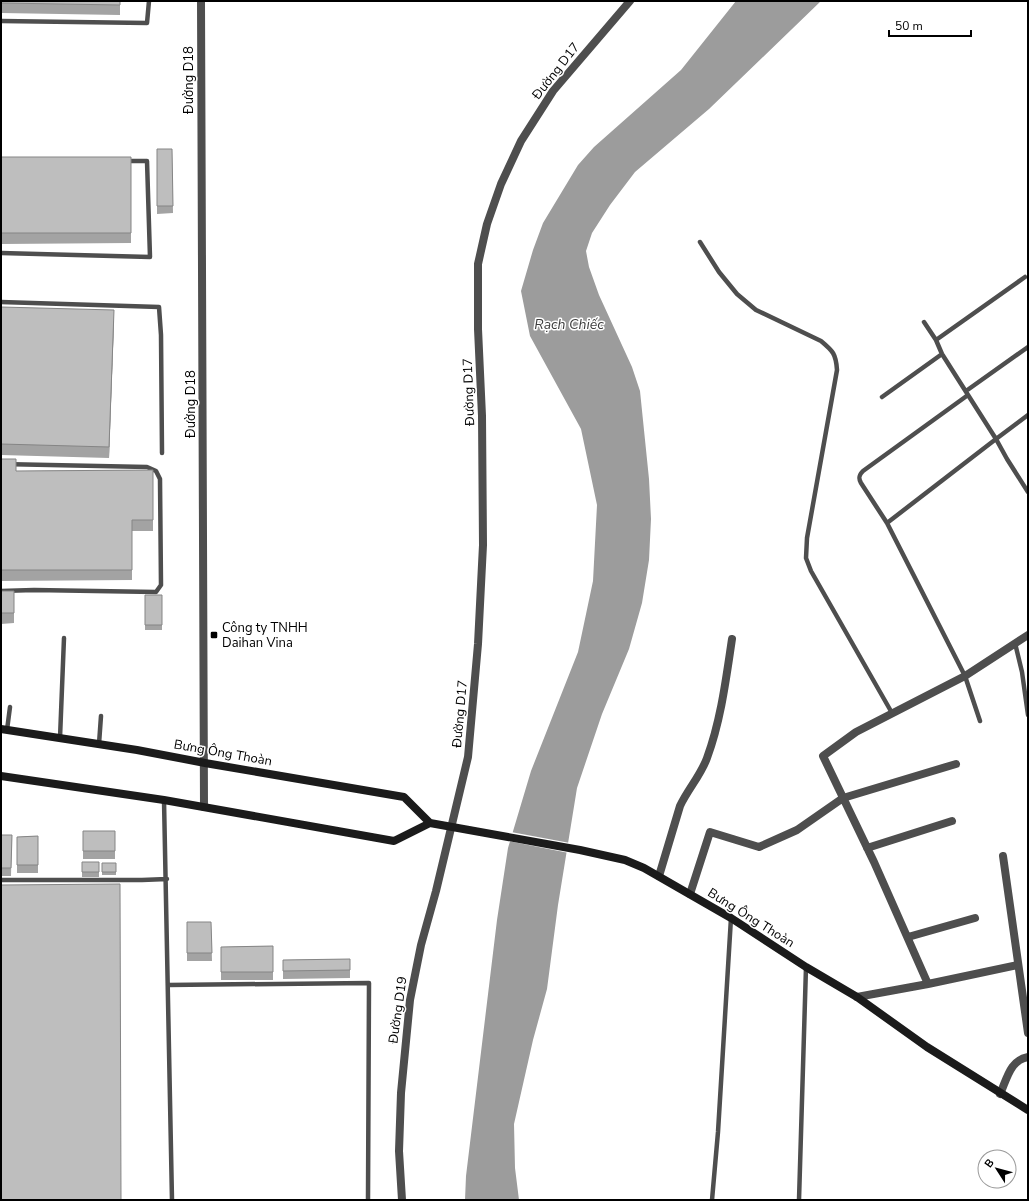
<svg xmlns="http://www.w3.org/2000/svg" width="1029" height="1201" viewBox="0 0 1029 1201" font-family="'Nunito Sans',sans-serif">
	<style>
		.water { fill: #9c9c9c }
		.pier { fill: #fff }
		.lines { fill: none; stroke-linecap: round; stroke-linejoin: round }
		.lane { stroke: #4e4e4e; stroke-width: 4.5 }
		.street { stroke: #4e4e4e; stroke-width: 8 }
		.secondary { stroke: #1b1b1b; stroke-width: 8 }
		.wall { fill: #a3a3a3 }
		.shaded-wall { fill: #858585 }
		.building { fill: #bebebe; stroke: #858585 }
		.poi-dot { fill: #000; stroke: #fff; stroke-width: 1.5 }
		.labels { text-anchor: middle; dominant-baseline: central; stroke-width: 3; stroke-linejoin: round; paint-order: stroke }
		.street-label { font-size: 13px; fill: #000; stroke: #fff }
		.poi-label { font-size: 13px; fill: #000; stroke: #fff; text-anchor: start }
		.water-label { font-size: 14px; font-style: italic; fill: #3d3d3d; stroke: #fff }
	</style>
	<rect width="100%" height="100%" fill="#fff"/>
	<path class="water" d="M736 1H821L709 109 635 172 610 205 592 233 586 251 589 267 599 295 632 367 640 391 649 479 651 519 649 560 642 603 629 649 602 714 577 788 558 905 547 989 533 1040 514 1124 515 1168 519 1200H465L466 1176 497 920 508 848 531 771 578 652 593 581 597 505 581 429 530 336 521 291 533 250 543 223 578 165 594 147 681 70Z"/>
	<path class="pier" d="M511 832 570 843 569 853 508 841Z"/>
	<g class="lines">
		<path class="lane" d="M1 21 147 23 149 1
			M700 242 719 272 737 294 756 310 821 341C833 351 836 354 837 370L807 538 806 558 811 571 892 713
			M1 253 150 257 147 161H126
			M1 302 159 307 161 335 162 453
			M924 322 936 340 942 354 996 439 887 523 965 676 980 721
			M936 340 1025 277
			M966 391 1028 347
			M882 397 942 354
			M1028 415 996 439 1007 459 1028 492
			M1 464 147 467 156 471 160 479 161 585 156 592 34 590 1 591
			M887 523 861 483C858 478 859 475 863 471L968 395
			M1015 643 1022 672 1028 715
			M7 730 10 707
			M60 738 64 638
			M99 744 101 716
			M164 800 172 1200
			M1 880H142L167 879
			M168 985 369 983 368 1200
			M712 1200 718 1132 731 918
			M799 1200 806 967"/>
		<path class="street" d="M201 1 204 807
			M867 848 952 821
			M1003 856 1028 1033
			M659 876 680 806C688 789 701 775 707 758 721 720 726 679 732 639
			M690 894 710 832 759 847 797 830 843 798 956 764
			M908 937 975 918
			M928 984 874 862 823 756 856 732 965 676 1028 635
			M857 997 928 984 1018 965
			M1000 1094C1007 1079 1010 1060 1028 1057
			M402 1200 399 1151 401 1093 410 1000 421 945 436 891 468 757 478 644 483 545 482 416 478 329V264L487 224 501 184 521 141 553 91 630 1"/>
		<path class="secondary" d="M1 729 137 750 205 763 404 797 430 823
			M1 776 164 800 394 841 430 823 580 850 625 860 644 868 731 918 806 967 857 997 927 1047 1028 1110"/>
	</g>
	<path class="wall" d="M1 1H120V15L1 13Z
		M157 149H172L173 213 157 214Z
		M1 157H131V243L1 244Z
		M1 307 114 321 109 458 1 455Z
		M1 459 16 471 153 470V531H132V580L1 581Z
		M1 591H14V623L1 624Z
		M145 595H162V630H145Z
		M83 831H115V859H83Z
		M1 835H12L11 876H1Z
		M38 836V873H17V837Z
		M82 862H99V877H82Z
		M102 863H116V875H102Z
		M187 922H211L212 961H187Z
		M273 946V980H221V947Z
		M350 959V978L283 979V960Z"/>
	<path class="shaded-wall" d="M114 310V321L109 458V447Z"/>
	<path class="building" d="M1 1H120V5L1 3Z
		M157 149H172L173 206H157Z
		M1 157H131V233H1Z
		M1 307 114 310 109 447 1 444Z
		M1 459H16V471L153 470V520H132V570H1Z
		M1 591H14V613H1Z
		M145 595H162V625H145Z
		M83 831H115V851H83Z
		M1 835H12L11 868H1Z
		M38 836V865H17V837Z
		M82 862H99V872H82Z
		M102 863H116V872H102Z
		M120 884 121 1200H1V885Z
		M187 922H211L212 953H187Z
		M273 946V972H221V947Z
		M350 959V970L283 971V960Z"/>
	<rect class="poi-dot" x="210" y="631" width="8" height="8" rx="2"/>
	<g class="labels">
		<g class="street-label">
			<text transform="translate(556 71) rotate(-52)">Đường D17</text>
			<text transform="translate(189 80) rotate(-90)">Đường D18</text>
			<text transform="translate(469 392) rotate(-92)">Đường D17</text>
			<text transform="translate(191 404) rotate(-90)">Đường D18</text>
			<text transform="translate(460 714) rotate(-85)">Đường D17</text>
			<text transform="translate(223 753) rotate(10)">Bưng Ông Thoàn</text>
			<text transform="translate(751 918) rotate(32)">Bưng Ông Thoàn</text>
			<text transform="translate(398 1010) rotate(-82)">Đường D19</text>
		</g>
		<g class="poi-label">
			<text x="222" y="628">Công ty TNHH<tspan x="222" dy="15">Daihan Vina</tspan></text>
		</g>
		<g class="water-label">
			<text x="569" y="324">Rạch Chiếc</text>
		</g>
	</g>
	<rect width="1029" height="1201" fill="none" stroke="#000000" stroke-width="4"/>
	<g transform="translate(997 1169) rotate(306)"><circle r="19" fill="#ffffff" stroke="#999999"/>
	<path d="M0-3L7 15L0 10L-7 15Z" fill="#000000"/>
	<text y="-6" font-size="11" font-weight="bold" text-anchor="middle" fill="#000000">B</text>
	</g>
	<path d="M889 30v6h82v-6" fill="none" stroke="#000000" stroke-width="2"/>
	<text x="895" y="30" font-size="12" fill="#000000" stroke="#ffffff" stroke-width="3" paint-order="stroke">50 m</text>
</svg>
